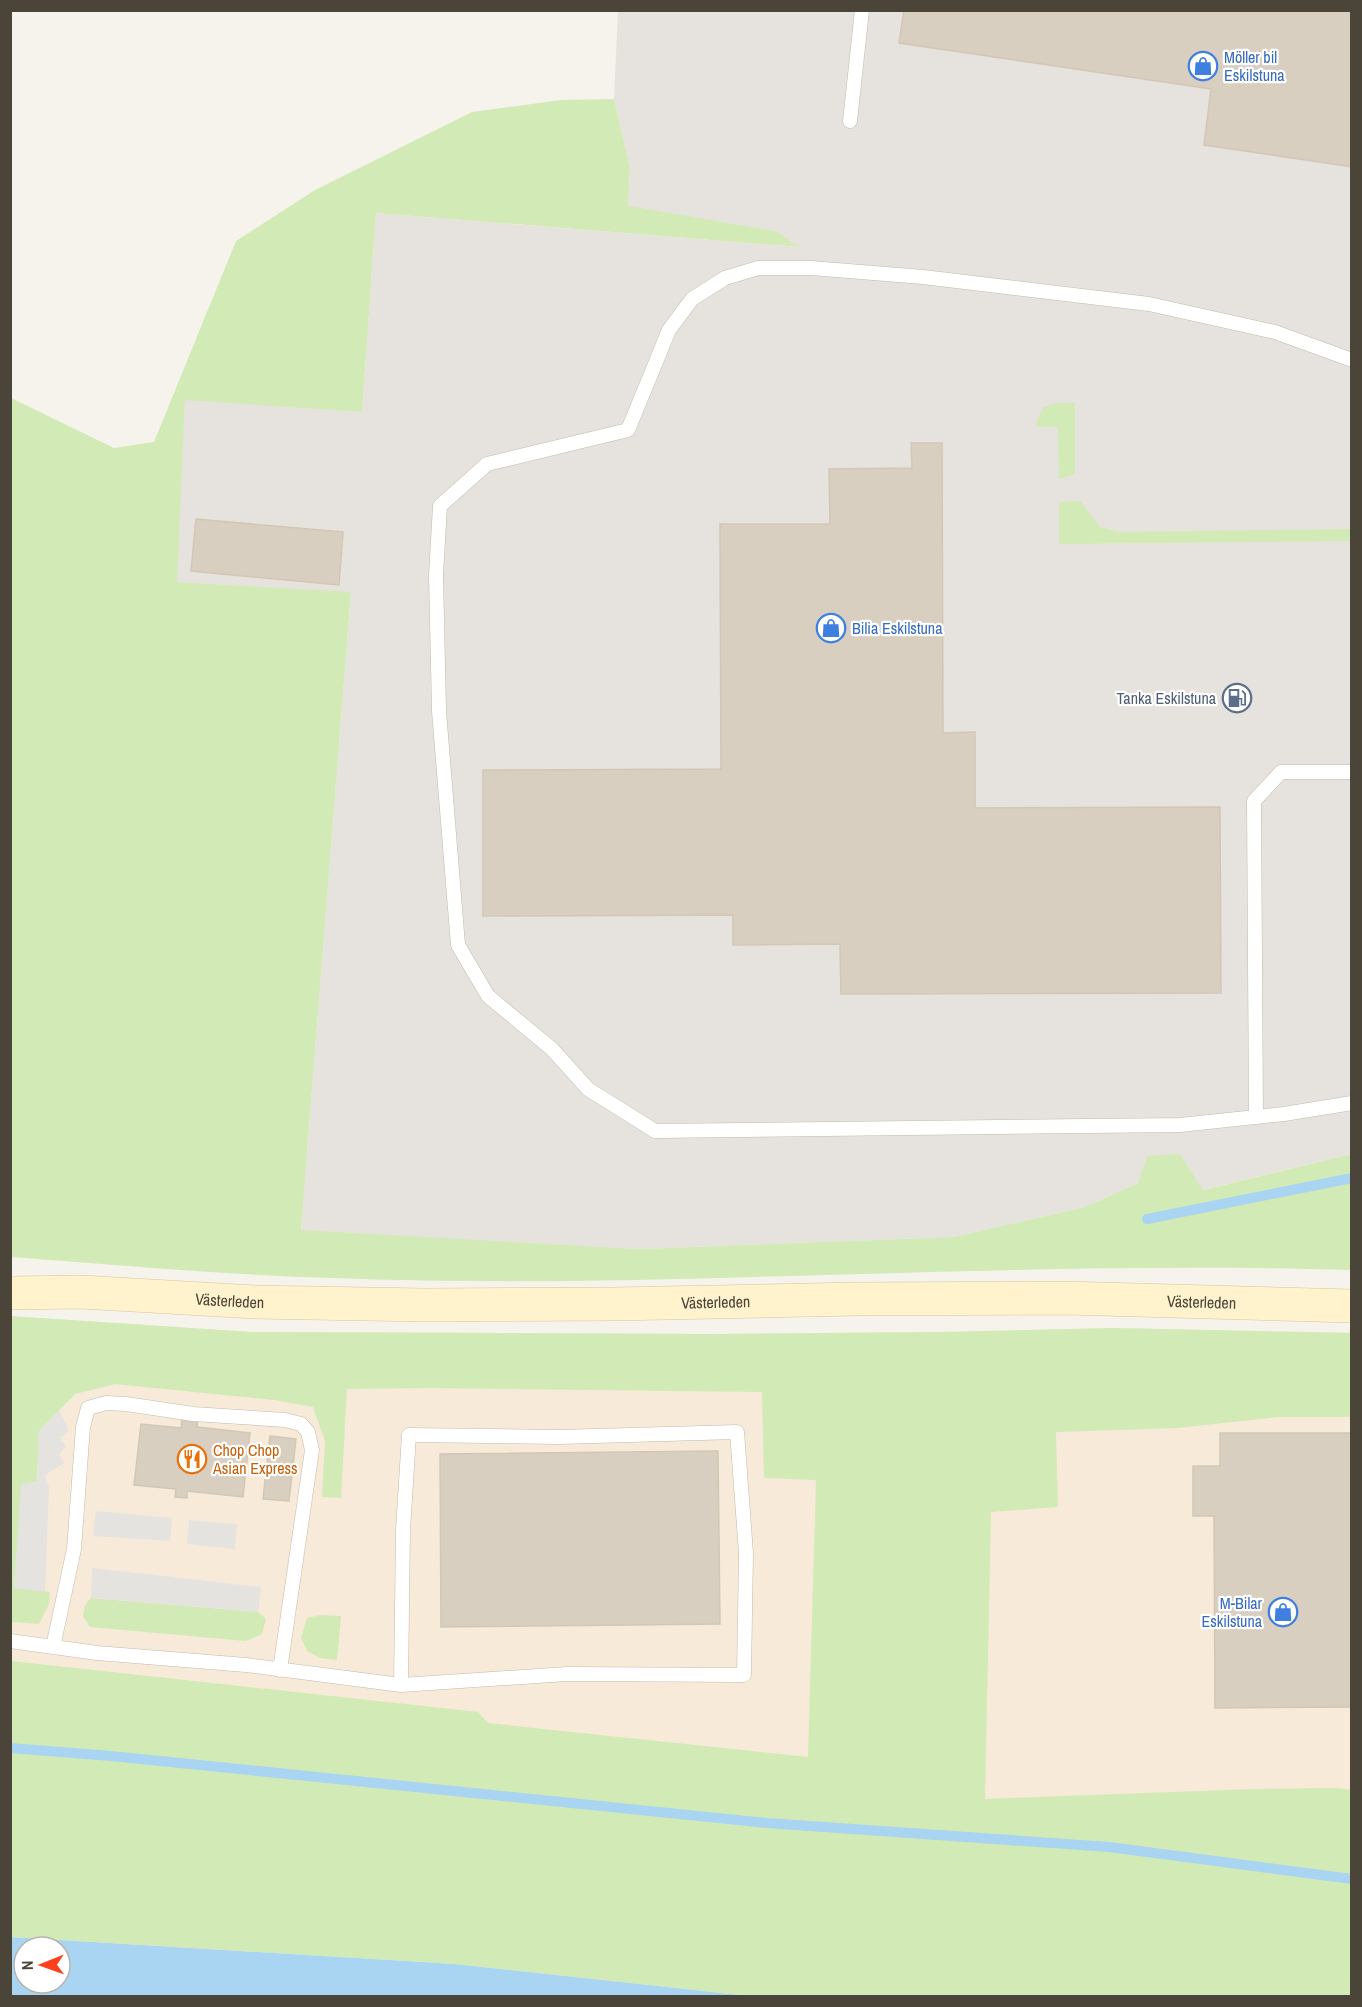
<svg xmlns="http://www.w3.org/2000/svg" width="1362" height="2007" viewBox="0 0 1362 2007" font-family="'Archivo Narrow',sans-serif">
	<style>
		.commercial { fill: #f7ead8 }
		.industrial { fill: #e6e2dd }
		.green { fill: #d2eab5 }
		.parking { fill: #e5e3e0 }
		.water { fill: #a9d4f2; fill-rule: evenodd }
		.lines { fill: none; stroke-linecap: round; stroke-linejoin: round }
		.stream { stroke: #a9d4f2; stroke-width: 10 }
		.building { fill: #d8cfc1; stroke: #d3c7b4; stroke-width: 1.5 }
		.lane-casing { stroke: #c2bbae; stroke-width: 15 }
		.secondary-casing { stroke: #d6c79b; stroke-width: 34 }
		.lane { stroke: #fff; stroke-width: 14 }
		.secondary { stroke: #fff3cd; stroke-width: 33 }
		.labels { text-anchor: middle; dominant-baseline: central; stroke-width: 4.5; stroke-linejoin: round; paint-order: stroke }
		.shop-label { font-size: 16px; fill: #366cbe; stroke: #fff; text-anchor: start }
		.service-label { font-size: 16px; fill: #4e5e75; stroke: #fff; text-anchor: end }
		.street-label { font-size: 16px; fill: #4b4439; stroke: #fff }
		.food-label { font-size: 16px; fill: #c56008; stroke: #fff; text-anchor: start }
	</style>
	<rect width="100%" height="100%" fill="#f6f3ec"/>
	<path class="commercial" d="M10 1316 252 1332 714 1334 942 1332 1112 1328 1351 1333V1826L973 1812 11 1680Z"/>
	<path class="industrial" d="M618 11H1351V1154L1202 1190 1180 1154 1138 1183 1085 1207 953 1237 639 1249 301 1231 351 593 176 582 185 399 362 412 376 213 798 247 776 231 628 207 630 168 614 99Z"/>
	<path class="green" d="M614 99 630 168 628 206 776 231 799 247 376 213 362 412 185 400 177 582 351 592 301 1230 639 1249 953 1237 1085 1207 1138 1183 1148 1156 1180 1154 1203 1190 1351 1154V1270C1113 1263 875 1275 637 1280 536 1282 434 1282 333 1278 226 1275 118 1265 11 1257V398L114 448 154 442 236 241 315 190 472 112 561 100Z
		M1056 403H1075V474L1059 479 1058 427H1036L1039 416 1044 407Z
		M1080 501 1100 527 1121 532 1351 529V541L1059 544V502Z
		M10 1316 252 1332 714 1334 942 1332 1112 1328 1351 1333V1417H1278L1177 1428 1056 1432 1058 1507 991 1512 985 1799 1256 1789 1336 1788 1351 1790V1996H749L454 1964 11 1937V1661L478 1712 488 1723 808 1757 816 1480 764 1478 762 1392 431 1388 347 1389 341 1498 322 1497 325 1441 313 1407 274 1400 115 1384 75 1394 39 1431 37 1481 14 1587 50 1592 49 1604 39 1624 11 1622Z
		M91 1598 258 1612 266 1619 262 1634 246 1641 90 1627 83 1616 85 1605Z
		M320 1615 341 1616 337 1660 320 1658 307 1651 301 1638 307 1618Z"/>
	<path class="parking" d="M59 1410 69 1431 60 1438 66 1447 59 1454 64 1463 45 1475 49 1487 45 1592 14 1588 21 1484 37 1481 39 1431Z
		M96 1511 172 1518 170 1541 93 1536Z
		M189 1520 237 1524 235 1549 187 1544Z
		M92 1568 261 1587 258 1612 91 1598Z"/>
	<path class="water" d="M10 1937 454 1964 749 1996H11ZM24 1947H60V1983H24Z"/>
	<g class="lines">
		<path class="stream" d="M1147 1219 1352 1178
			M10 1748 111 1756 767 1823 1109 1847 1352 1879"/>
	</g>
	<path class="building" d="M904 10H1352V167L1204 145 1211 89 899 43Z
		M911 443H942L943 733 975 732V808L1220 807 1221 993 841 994 840 944 733 945V915L483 916V770L721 769 720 524H830L829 469 912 468Z
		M196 519 343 532 339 585 191 571Z
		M182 1417 198 1418 197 1427 250 1433 243 1497 187 1491V1498L175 1497 176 1489 134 1485 141 1424 181 1428Z
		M1220 1433H1352V1707L1215 1708 1214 1516H1193V1466H1220Z
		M270 1436 296 1439 289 1501 263 1499Z
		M718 1451 720 1624 441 1627 440 1454Z"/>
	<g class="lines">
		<g class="lane-casing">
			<path id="lane" d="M850 121 862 10
				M1352 360 1275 332 1149 304 923 277 811 268H758L725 278 692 299 669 330 628 430 487 464 440 506 436 575 439 711 458 945 488 996 552 1049 588 1089 655 1131 1180 1125 1284 1114 1352 1103
				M1256 1117 1254 801 1281 772H1352
				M10 1641 97 1653 246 1665 401 1685 567 1674 744 1675 746 1553 737 1432 559 1437 409 1435 403 1530 401 1685
				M53 1647 74 1549 83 1427 88 1408 106 1403 126 1404 193 1414 285 1420 301 1424 308 1432 312 1450 280 1670"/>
		</g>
		<g class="secondary-casing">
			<g id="secondary">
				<path id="s1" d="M10 1293 81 1292 255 1302 423 1305 615 1304 855 1299 1066 1298 1352 1306"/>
			</g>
		</g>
		<use href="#lane" class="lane"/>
		<use href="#secondary" class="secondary"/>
	</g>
	<defs>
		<g id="shop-ring" transform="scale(1.5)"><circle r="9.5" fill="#fff" stroke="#3f7fe0" stroke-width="1.5"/><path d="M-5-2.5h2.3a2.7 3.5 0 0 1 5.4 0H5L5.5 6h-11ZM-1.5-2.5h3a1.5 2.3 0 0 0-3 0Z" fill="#3f7fe0"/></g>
		<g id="fuel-ring" transform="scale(1.5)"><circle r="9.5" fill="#fff" stroke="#5c6f8a" stroke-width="1.5"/><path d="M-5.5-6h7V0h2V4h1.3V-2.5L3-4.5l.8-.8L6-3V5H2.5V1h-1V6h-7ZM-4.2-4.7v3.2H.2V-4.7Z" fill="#5c6f8a"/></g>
		<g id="restaurant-ring" transform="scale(1.5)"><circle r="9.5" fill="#fff" stroke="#e8710a" stroke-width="1.5"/><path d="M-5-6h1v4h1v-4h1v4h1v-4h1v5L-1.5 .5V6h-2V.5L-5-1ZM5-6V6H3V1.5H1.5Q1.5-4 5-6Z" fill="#e8710a"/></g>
	</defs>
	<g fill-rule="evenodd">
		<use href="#shop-ring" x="1203" y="66"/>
		<use href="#shop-ring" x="831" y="628"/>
		<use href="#fuel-ring" x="1237" y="698"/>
		<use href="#restaurant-ring" x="192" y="1459"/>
		<use href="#shop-ring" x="1283" y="1612"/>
	</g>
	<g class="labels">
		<g class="shop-label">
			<text x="1224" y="57">Möller bil<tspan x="1224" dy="18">Eskilstuna</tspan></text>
			<text x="852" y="628">Bilia Eskilstuna</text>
			<text x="1262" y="1603" text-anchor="end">M-Bilar<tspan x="1262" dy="18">Eskilstuna</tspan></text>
		</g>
		<g class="service-label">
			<text x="1216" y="698">Tanka Eskilstuna</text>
		</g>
		<g class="street-label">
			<text stroke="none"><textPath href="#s1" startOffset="220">Västerleden</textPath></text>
			<text stroke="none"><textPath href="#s1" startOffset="1192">Västerleden</textPath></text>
			<text stroke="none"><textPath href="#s1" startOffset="706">Västerleden</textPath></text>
		</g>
		<g class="food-label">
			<text x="213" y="1450">Chop Chop<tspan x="213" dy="18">Asian Express</tspan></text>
		</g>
	</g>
	<rect width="1362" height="2007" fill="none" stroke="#4b4439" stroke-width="24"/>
	<g transform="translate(42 1965) rotate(269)"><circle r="28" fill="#ffffff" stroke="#b7b4b0" stroke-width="1.5"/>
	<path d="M0-4.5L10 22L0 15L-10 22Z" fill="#fc3f1d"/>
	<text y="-9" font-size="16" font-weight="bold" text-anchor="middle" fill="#4b4439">N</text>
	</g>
</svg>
